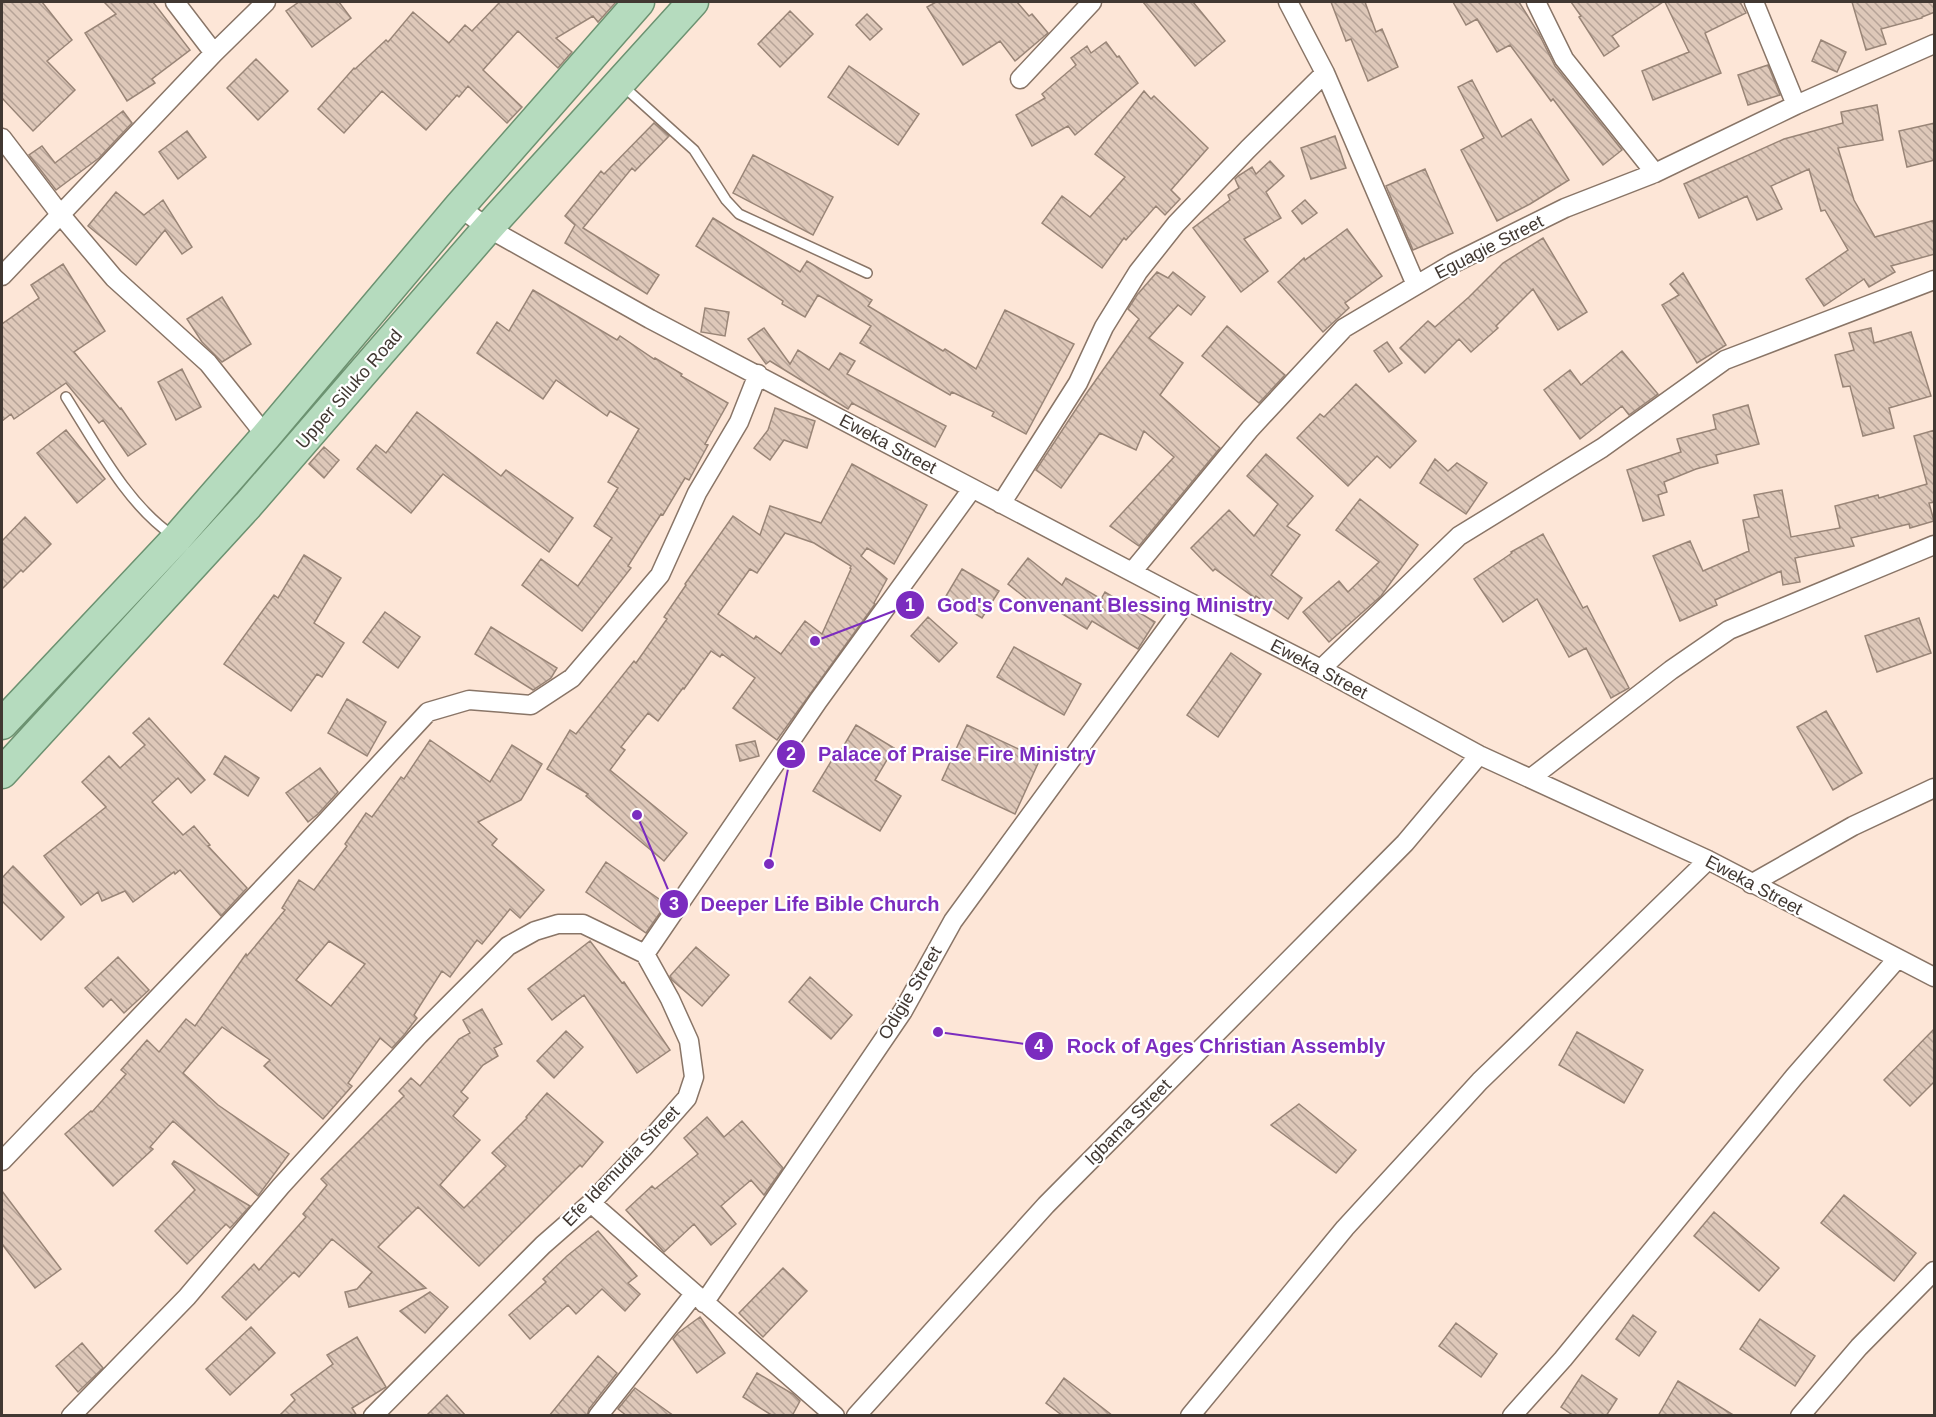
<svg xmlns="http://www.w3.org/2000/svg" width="1936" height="1417" viewBox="0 0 1936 1417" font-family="Helvetica,sans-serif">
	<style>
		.building { fill: url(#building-back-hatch); stroke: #998577; stroke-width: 1.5; fill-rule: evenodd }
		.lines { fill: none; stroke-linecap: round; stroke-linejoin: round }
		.service-casing { stroke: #897567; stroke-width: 12 }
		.minor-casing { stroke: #897567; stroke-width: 21 }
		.primary-casing { stroke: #6c9271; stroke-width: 33 }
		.service { stroke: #fff; stroke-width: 9 }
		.minor { stroke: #fff; stroke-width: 18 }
		.primary { stroke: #b5dbbe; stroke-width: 30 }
		.labels { text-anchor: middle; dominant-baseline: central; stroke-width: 4.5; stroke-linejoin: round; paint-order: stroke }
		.street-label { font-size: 18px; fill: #413832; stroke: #fff }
		.leader { fill: none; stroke: #7b2cbf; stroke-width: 2 }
		.callout-dot { fill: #7b2cbf; stroke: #fff; stroke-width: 2 }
		.mark-label { font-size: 18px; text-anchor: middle; font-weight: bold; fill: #fff }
		.callout-label { font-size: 20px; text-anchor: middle; font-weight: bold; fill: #7b2cbf; stroke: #fff; stroke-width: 4.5; stroke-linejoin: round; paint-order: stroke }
	</style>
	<defs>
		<pattern id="building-back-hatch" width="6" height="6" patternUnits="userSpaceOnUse" patternTransform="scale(1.5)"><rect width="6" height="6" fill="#dec8b9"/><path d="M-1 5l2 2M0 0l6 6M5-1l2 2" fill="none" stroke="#b6a397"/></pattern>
	</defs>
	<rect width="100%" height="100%" fill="#fde6d7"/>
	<path class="building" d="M2 2H42L72 40 47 61 75 90 33 131 2 98Z
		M104 2H153L190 50 152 79 155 83 127 101 85 33 116 14Z
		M299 2H339L351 18 312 47 286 11Z
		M500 2H616L598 22 593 16 556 38 572 52 558 68 518 31 483 70 522 107 507 123 468 86 459 97 457 95 426 130 382 91 344 133 318 109 354 68 355 69 386 40 388 42 413 12 449 43 465 25 472 31Z
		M936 2H1017L1029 16 1032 14 1048 33 1015 61 1000 41 963 65 927 7Z
		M1143 2H1193L1225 41 1195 66Z
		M1331 2H1365L1376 32 1382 29 1398 67 1368 81 1351 39 1346 41Z
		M1453 2H1519L1539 34 1555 66 1622 150 1603 165 1553 99 1551 101 1510 45 1497 52 1477 19 1466 25Z
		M1571 2H1663L1612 36 1619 46 1604 56 1579 17 1581 16Z
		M1665 2H1740L1746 13 1705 33 1721 73 1653 100 1642 71 1689 52Z
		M1852 2H1935V12L1922 17V18L1881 29 1886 44 1866 50Z
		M790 11 813 34 780 67 758 44Z
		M867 14 882 29 870 40 856 25Z
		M1821 40 1846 52 1837 72 1812 61Z
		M1106 42 1117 57 1119 56 1138 83 1075 135 1068 126 1032 146 1016 115 1045 98 1042 94 1076 65 1071 58 1087 46 1091 53Z
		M256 59 288 91 258 120 227 88Z
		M1768 65 1780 95 1748 105 1738 75Z
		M849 66 919 114 898 145 828 97Z
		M1472 80 1502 137 1531 119 1569 180 1530 204 1497 221 1461 150 1484 138 1458 87Z
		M1144 91 1151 99 1154 96 1208 148 1171 190 1180 199 1165 215 1156 206 1126 240 1124 238 1102 268 1042 223 1062 196 1090 217 1125 177 1095 154Z
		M1877 105 1883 140 1838 148 1854 200 1875 237 1935 220V254L1891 266 1895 272 1869 287 1864 279 1824 306 1806 279 1848 250 1825 210 1821 211 1809 169 1771 186 1782 209 1757 220 1747 196 1699 218 1684 184 1784 139 1843 123 1841 112Z
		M123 111 132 123 99 158 56 190 29 155 42 146 55 163Z
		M654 123 669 136 635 171 632 168 583 228 659 275 647 294 565 243 575 225 565 216 601 171 604 174Z
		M1935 123V160L1907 167 1899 131Z
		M187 131 206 157 178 179 159 152Z
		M1335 136 1346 168 1311 179 1301 148Z
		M753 155 833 197 813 235 733 193Z
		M1270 161 1284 176 1266 192 1281 218 1244 239 1268 271 1241 292 1193 228 1230 200 1228 195 1239 188 1235 179 1238 176 1252 167 1256 174Z
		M1425 169 1453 233 1413 250 1386 186Z
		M116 192 144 215 163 200 192 247 182 254 165 230 136 265 88 226Z
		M1305 200 1317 213 1302 224 1292 211Z
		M713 218 800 272 807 261 872 300 868 306 943 351 945 349 976 369 1005 310 1074 344 1026 434 992 416 994 412 952 392 950 395 860 343 871 326 818 295 805 317 782 304 783 301 696 246Z
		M1347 229 1382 276 1345 303 1349 308 1323 332 1278 282 1304 258 1305 260Z
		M1543 238 1587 312 1558 330 1533 289 1496 326 1498 328 1471 352 1459 339 1425 373 1400 348 1428 321 1435 327 1469 297 1503 263Z
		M63 264 105 331 74 352 120 409 121 408 146 444 128 456 103 420 99 423 66 383 14 419 11 414 2 421V324L39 298 31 285Z
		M1157 272 1168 278 1173 272 1205 297 1191 315 1178 305 1149 338 1183 363 1160 395 1220 448 1139 546 1110 526 1174 457 1144 431 1136 450 1100 433 1061 488 1036 470 1086 394 1139 319 1128 309 1137 295Z
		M1683 273 1726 345 1697 363 1662 305 1679 295 1670 284Z
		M533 290 617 340 620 336 654 359 655 358 682 374 681 376 728 403 705 444 708 445 689 480 685 478 663 515 661 514 628 566 631 568 582 631 522 585 541 559 578 586 612 538 594 526 618 488 608 482 639 429 610 411 607 416 556 380 543 399 477 353 497 322 509 331Z
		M222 297 251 344 222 362 202 342 187 319Z
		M705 308 729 312 725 336 701 332Z
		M1227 326 1285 375 1259 403 1202 356Z
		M764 328 790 364 798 350 829 370 840 353 855 361 847 374 946 426 935 447 852 403 848 409 770 361 766 364 748 339Z
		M1871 328 1874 343 1911 332 1931 396 1889 408 1894 428 1863 436 1850 386 1843 387 1835 355 1854 350 1849 333Z
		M1387 342 1402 363 1389 372 1374 351Z
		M1622 351 1658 394 1629 415 1622 406 1580 439 1544 390 1570 370 1581 385Z
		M182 369 201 407 176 420 158 382Z
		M1356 384 1416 441 1390 468 1377 456 1348 486 1297 438 1320 414 1324 417Z
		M1748 405 1759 444 1716 455 1718 463 1696 469 1664 482 1667 492 1658 495 1664 515 1643 521 1627 470 1681 452 1677 439 1716 429 1713 415Z
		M775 408 815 421 807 448 784 440 770 460 754 448 768 430Z
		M417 412 501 476 506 470 573 518 549 552 443 474 411 513 357 469 376 445 386 453Z
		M66 430 105 479 77 503 37 453Z
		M1935 430V502L1929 503 1934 521 1910 528 1909 524 1851 538 1854 546 1795 558 1800 582 1783 585 1781 571 1715 600 1717 605 1680 621 1653 556 1690 541 1703 571 1749 551 1743 520 1759 517 1754 495 1782 490 1791 537 1840 528 1835 506 1878 495 1879 498 1927 484 1914 436Z
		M324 447 339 460 324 478 309 464Z
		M1266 454 1313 496 1287 526 1300 535 1271 575 1302 598 1288 619 1256 596 1255 598 1215 569 1213 571 1191 548 1229 510 1254 536 1278 504 1247 476Z
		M1435 459 1448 471 1457 463 1487 483 1466 514 1420 483Z
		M852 464 927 505 894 564 867 548 861 556 887 579 874 603 875 604 777 740 733 708 755 678 722 654 720 657 711 651 684 689 683 688 658 721 648 713 621 747 625 750 610 770 687 833 664 861 586 796 588 794 547 769 570 730 576 734 634 661 636 663 667 619 664 617 686 585 685 584 733 516 760 535 770 506 821 523ZM785 533 814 543 851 566 850 568 851 569 822 634 805 621 781 654 756 636 754 639 718 614 750 569 757 573Z
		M1360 499 1418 545 1381 596 1329 642 1303 612 1339 581 1348 592 1379 562 1336 530Z
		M25 517 51 544 23 572 21 570 2 589V541Z
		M1543 534 1583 608 1587 606 1629 688 1611 698 1586 648 1569 657 1537 599 1503 622 1474 579 1512 553 1511 552Z
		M304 555 341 578 314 623 344 643 322 677 317 674 291 711 224 664 274 595 278 598Z
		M1028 558 1062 585 1066 578 1101 599 1105 592 1155 622 1138 649 1092 621 1087 629 1043 602 1038 608 1008 584Z
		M962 569 999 591 982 618 946 596Z
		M385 612 420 637 398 668 363 642Z
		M928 617 957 643 939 662 911 636Z
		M1919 618 1931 653 1877 672 1865 636Z
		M491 627 557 668 551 678 533 690 475 654Z
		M1014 647 1081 684 1064 715 997 677Z
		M1231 653 1261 674 1218 737 1187 715Z
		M347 699 386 722 367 756 328 733Z
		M1826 711 1862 773 1833 790 1797 727Z
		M149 718 205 780 191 793 178 778 152 802 183 835 194 826 210 845 208 846 247 888 221 916 180 870 175 874 174 872 133 902 125 891 102 901 98 892 81 905 44 856 106 807 82 782 109 756 120 768 145 745 133 733Z
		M856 725 894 748 875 780 901 796 880 831 813 791 835 755 837 757Z
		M967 725 1040 759 1015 814 942 780Z
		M430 740 490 782 512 745 542 764 521 800 478 822 497 839 492 845 544 890 520 918 510 909 482 944 477 940 450 977 442 971 414 1015 417 1018 404 1035 392 1048 380 1038 348 1083 352 1086 323 1119 264 1066 270 1060 222 1027 183 1073 218 1105 289 1154 258 1196 173 1121 150 1147 153 1149 113 1186 65 1134 91 1111 92 1112 126 1074 121 1070 147 1040 159 1052 186 1019 195 1026 246 954 247 956 285 910 282 908 299 880 314 890 347 846 345 844 366 813 372 817 401 777 404 779ZM329 941 365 964 331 1006 296 980Z
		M755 741 759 756 740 761 736 745Z
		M225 756 259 778 248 796 214 774Z
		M320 768 338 792 318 814 308 822 286 793Z
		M606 862 666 904 646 933 586 892Z
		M13 866 64 917 41 940 2 901V878Z
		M590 941 622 983 624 982 670 1050 637 1073 584 995 552 1020 528 989Z
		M696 947 729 975 702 1006 672 980 670 976Z
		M118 957 149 990 124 1013 111 999 103 1007 85 988Z
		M810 977 852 1015 831 1039 789 1002Z
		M482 1009 502 1044 494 1048 498 1056 483 1065 461 1092 468 1098 453 1116 480 1140 440 1185 464 1208 506 1166 492 1153 527 1118 526 1117 547 1093 603 1142 582 1167 580 1165 479 1266 418 1207 378 1247 426 1288 349 1307 345 1292 357 1289 372 1272 332 1239 299 1277 294 1272 246 1320 222 1297 254 1264 259 1270 306 1217 303 1214 327 1185 321 1179 404 1096 399 1091 411 1078 420 1086 459 1039 470 1033 463 1020Z
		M1935 1028V1081L1910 1106 1884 1080Z
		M566 1031 583 1047 554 1078 537 1061Z
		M1577 1032 1643 1070 1624 1103 1559 1065Z
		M1299 1104 1356 1150 1336 1173 1271 1125Z
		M707 1117 724 1137 742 1121 783 1168 764 1195 751 1180 721 1206 736 1224 711 1245 694 1224 664 1252 626 1210 652 1186 655 1189 698 1154 684 1138Z
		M174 1161 250 1206 233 1225 230 1228 226 1224 187 1264 155 1231 195 1190 172 1164Z
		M2 1191 61 1269 35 1288 2 1244Z
		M1844 1195 1916 1253 1894 1281 1821 1223Z
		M1714 1212 1779 1268 1759 1291 1694 1236Z
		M598 1231 637 1276 628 1283 640 1294 625 1311 602 1289 576 1314 568 1305 530 1339 509 1315 546 1282 543 1279 567 1256Z
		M783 1268 807 1291 763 1337 739 1313Z
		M430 1292 448 1307 425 1333 400 1311Z
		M1633 1315 1656 1332 1639 1356 1616 1339Z
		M700 1317 725 1353 697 1373 673 1339 678 1333Z
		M1760 1319 1815 1356 1795 1386 1740 1349Z
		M1456 1323 1497 1354 1481 1377 1439 1346Z
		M251 1327 275 1353 230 1395 206 1369Z
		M357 1337 386 1387 352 1408 357 1416H279L295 1400 291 1395 333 1364 327 1355Z
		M82 1343 103 1368 78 1392 56 1366Z
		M598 1356 617 1373 589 1409 587 1416H549Z
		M757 1373 793 1394 800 1401 792 1416H773L743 1397Z
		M1582 1375 1617 1399 1606 1416H1574L1561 1407Z
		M1064 1378 1113 1416H1063L1046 1403Z
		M1678 1381 1735 1416H1658Z
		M635 1388 674 1416H627L618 1409Z
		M447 1395 466 1416H426Z"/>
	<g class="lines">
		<g class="service-casing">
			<path id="service" d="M623 86 694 150 726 200 739 214 867 273
				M66 397C96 444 126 503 172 535"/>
		</g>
		<g class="minor-casing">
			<path id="minor" d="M175 2 214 53
				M1288 2 1325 73 1416 285
				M1536 2 1564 59 1655 173
				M1754 2 1796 105
				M1020 79 1092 2
				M2 138 60 214 114 278 208 363 266 436
				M459 207 488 228 650 319 1187 601 1321 669 1479 755 1708 860 1934 977
				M2 276 214 53 266 2
				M1001 504 1078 383 1104 327 1138 272 1176 224 1248 149 1325 73
				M1132 572 1250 429 1344 328 1452 264 1565 208 1655 173 1796 105 1934 44
				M1321 669 1459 536 1602 448 1725 360 1934 280
				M1531 778 1671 670 1729 630 1934 545
				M1751 884 1853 826 1934 788
				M2 1161 325 823 428 712 469 700 531 705 572 678 660 575 697 493 739 422 758 374
				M591 1203 835 1416
				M704 1303 903 1011 953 921 1187 601
				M71 1416 187 1297 281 1186 419 1035 508 946 535 931 558 924H583L645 954
				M373 1416 543 1245 591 1203 643 1148 687 1098 694 1077 689 1041 670 999 645 954 818 701 972 489
				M598 1416 694 1294
				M856 1416 1046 1205 1405 843 1479 755
				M1190 1416 1345 1228 1480 1081 1708 860
				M1512 1416 1563 1359 1794 1077 1897 959
				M1800 1416 1859 1347 1934 1271"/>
		</g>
		<g class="primary-casing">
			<path id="primary" d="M2 724 177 538 266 436 459 207 639 2
				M2 773 248 505 488 228 693 2"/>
		</g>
		<use href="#service" class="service"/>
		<use href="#minor" class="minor"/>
		<use href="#primary" class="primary"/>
	</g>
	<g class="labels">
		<g class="street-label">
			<text transform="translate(1489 247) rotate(-27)">Eguagie Street</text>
			<text transform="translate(349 389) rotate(-49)">Upper Siluko Road</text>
			<text transform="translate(888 444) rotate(28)">Eweka Street</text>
			<text transform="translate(1319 669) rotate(28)">Eweka Street</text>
			<text transform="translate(1754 885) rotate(28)">Eweka Street</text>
			<text transform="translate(910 993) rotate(-59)">Odigie Street</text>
			<text transform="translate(1128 1122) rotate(-45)">Igbama Street</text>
			<text transform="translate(621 1166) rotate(-46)">Efe Idemudia Street</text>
		</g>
	</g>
	<path class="leader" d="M815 641L910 605M769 864L791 754M637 815L674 904M938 1032L1039 1046"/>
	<g class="callout-dot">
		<circle cx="815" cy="641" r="6"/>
		<circle cx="769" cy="864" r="6"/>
		<circle cx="637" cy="815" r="6"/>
		<circle cx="938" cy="1032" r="6"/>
		<circle cx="910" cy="605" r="15"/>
		<circle cx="791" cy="754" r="15"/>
		<circle cx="674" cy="904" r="15"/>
		<circle cx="1039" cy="1046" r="15"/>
	</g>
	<g class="mark-label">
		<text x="910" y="611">1</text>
		<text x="791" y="760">2</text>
		<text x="674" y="910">3</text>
		<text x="1039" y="1052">4</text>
	</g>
	<g class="callout-label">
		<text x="1105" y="612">God's Convenant Blessing Ministry</text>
		<text x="957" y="761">Palace of Praise Fire Ministry</text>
		<text x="820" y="911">Deeper Life Bible Church</text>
		<text x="1226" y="1053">Rock of Ages Christian Assembly</text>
	</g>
	<rect width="1936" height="1417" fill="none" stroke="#413832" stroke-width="6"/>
</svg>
